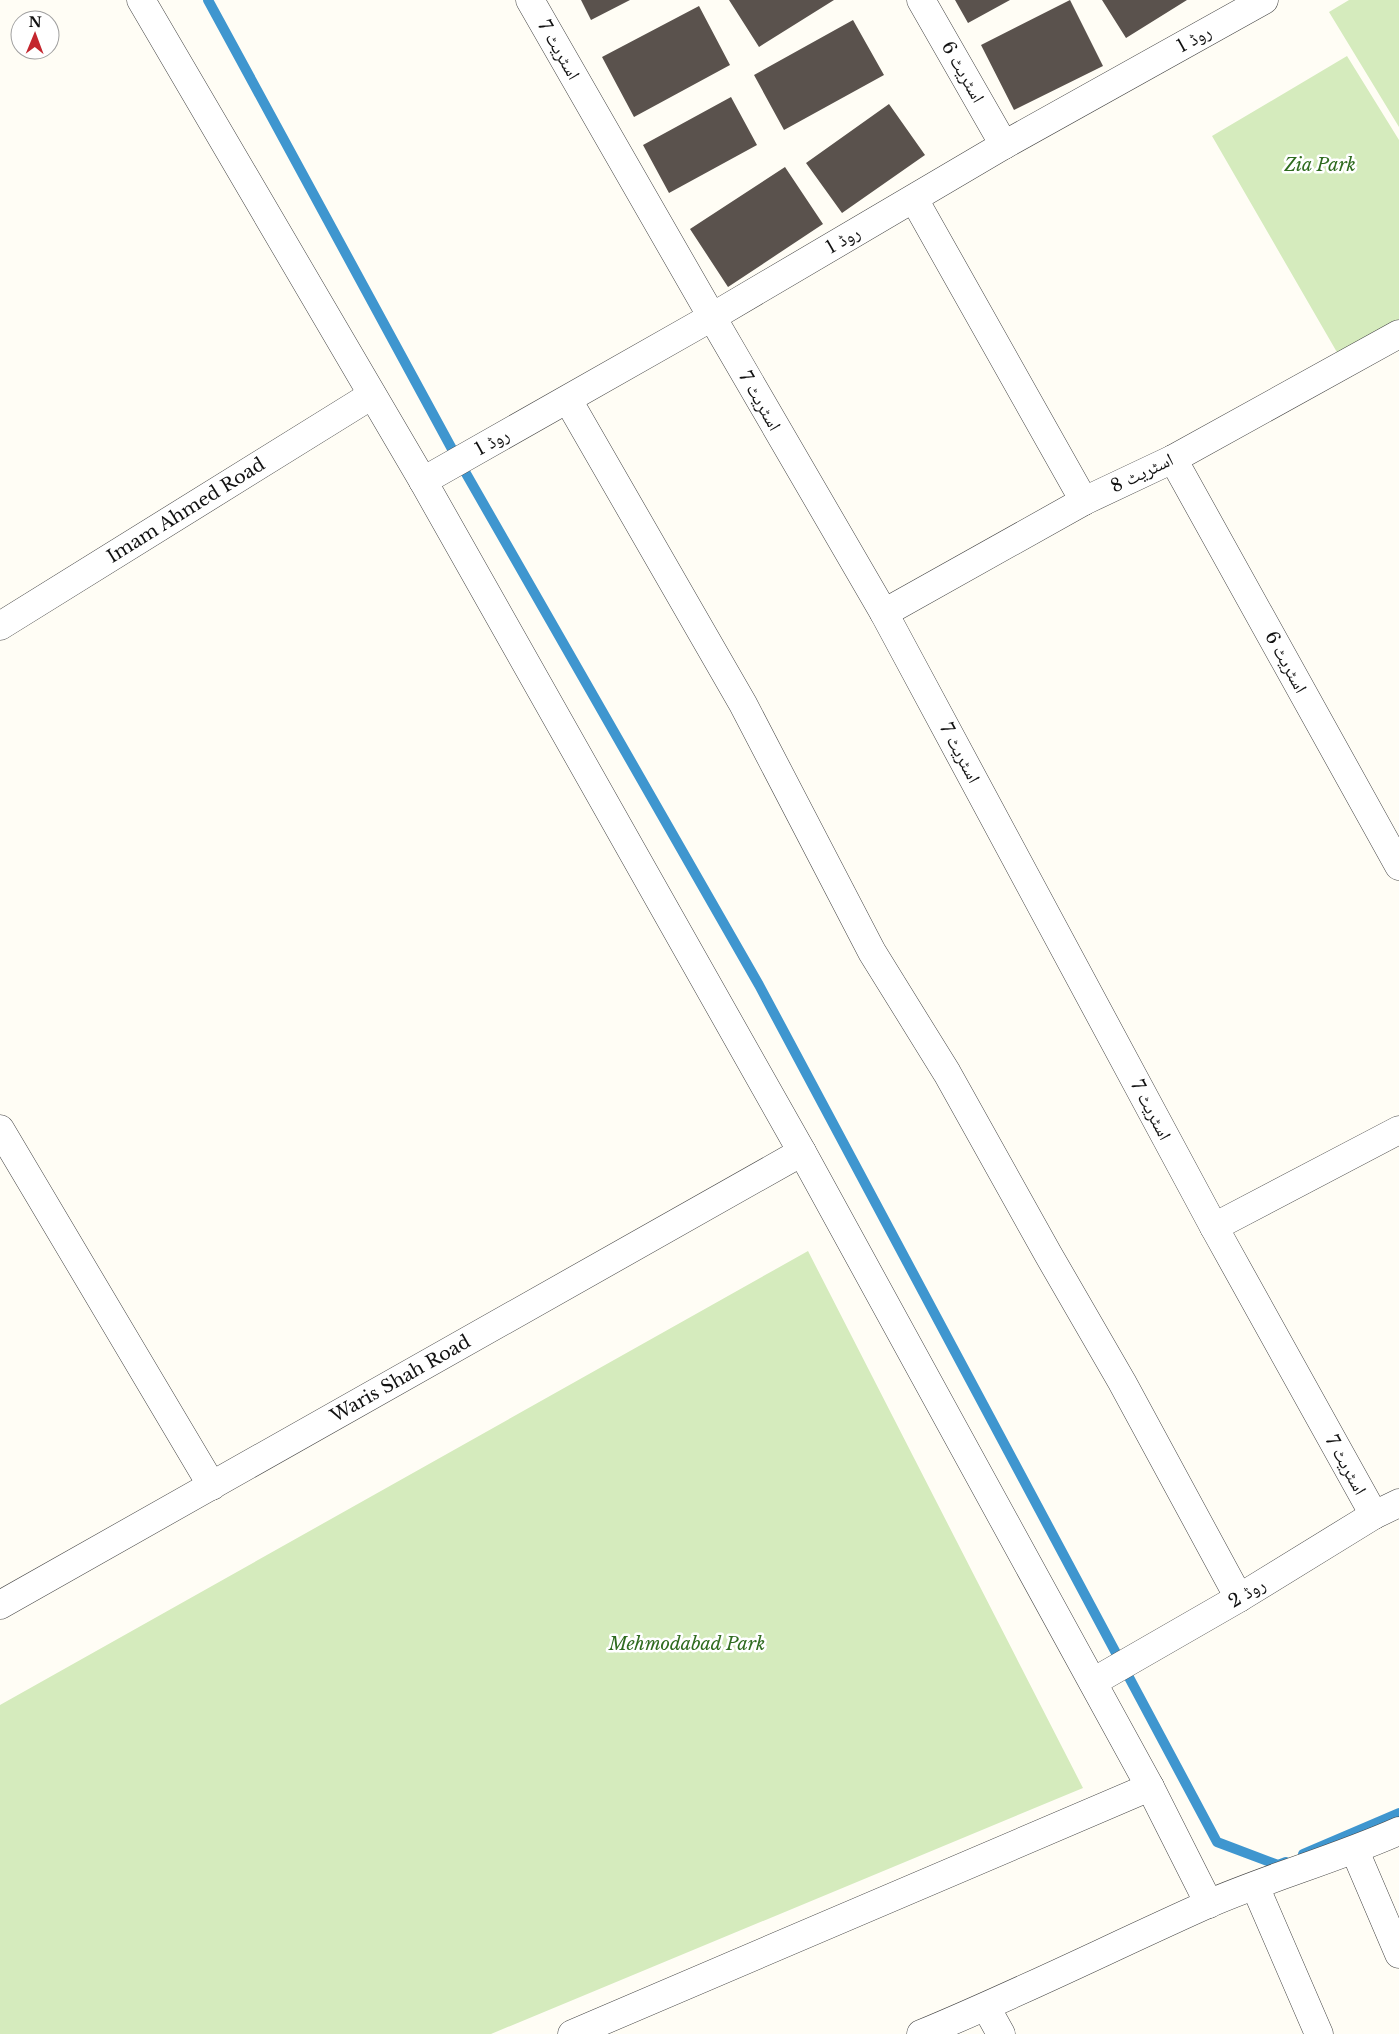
<svg xmlns="http://www.w3.org/2000/svg" width="1399" height="2034" viewBox="0 0 1399 2034" font-family="'Libre Baskerville','Noto Naskh Arabic',serif">
	<style>
		.green { fill: #d5ebbd }
		.lines { fill: none; stroke-linecap: round; stroke-linejoin: round }
		.stream { stroke: #3f96cf; stroke-width: 10 }
		.building { fill: #5a524d }
		.minor-casing { stroke: #444; stroke-width: 29 }
		.minor { stroke: #fff; stroke-width: 28 }
		.labels { text-anchor: middle; dominant-baseline: central; stroke-width: 5; stroke-linejoin: round; paint-order: stroke }
		.street-label { font-size: 18px; fill: #111; stroke: #fff }
		.park-label { font-size: 18px; font-style: italic; fill: #2f6b1f; stroke: #fff }
	</style>
	<rect width="100%" height="100%" fill="#fffdf5"/>
	<path class="green" d="M1349 0H1399V127L1329 12Z
		M1347 56 1399 140V319L1338 354 1212 136Z
		M808 1251 1083 1788 491 2034H0V1705Z"/>
	<g class="lines">
		<path class="stream" d="M208 0 452 449 759 985 1217 1842 1278 1865 1286 1862
			M1303 1854 1399 1813"/>
	</g>
	<path class="building" d="M581 0H630L591 20Z
		M729 0H834L759 47Z
		M955 0H1010L968 23Z
		M1070 0 1103 66 1014 110 981 45Z
		M1102 0H1187L1126 38Z
		M699 6 730 65 634 117 602 57Z
		M853 20 884 75 784 130 754 75Z
		M731 97 757 145 669 193 643 145Z
		M889 104 925 155 842 213 806 163Z
		M785 167 823 224 728 287 690 229Z"/>
	<g class="lines">
		<g class="minor-casing">
			<g id="minor">
				<path d="M141 0 423 481 802 1152 1150 1787 1209 1904"/>
				<path d="M530 0 712 317 884 613 1214 1227 1374 1515"/>
				<path d="M921 0 1004 145"/>
				<path d="M914 199 1084 501"/>
				<path d="M568 400 743 704 872 952 947 1073 1048 1254 1122 1382 1239 1598"/>
				<path d="M1173 459 1399 866"/>
				<path d="M423 481 712 317 1004 145 1264 0"/>
				<path d="M884 613 1084 501 1173 459 1399 334"/>
				<path id="s1" d="M0 626 372 395"/>
				<path d="M0 1129 212 1486"/>
				<path d="M1214 1227 1399 1130"/>
				<path id="s2" d="M0 1605 802 1152"/>
				<path d="M1093 1682 1239 1598 1374 1515 1399 1503"/>
				<path d="M1355 1851 1399 1954"/>
				<path d="M1255 1886 1319 2034"/>
				<path d="M986 2007 1001 2034"/>
				<path d="M572 2034 1150 1787"/>
				<path d="M921 2034C1018 1994 1112 1947 1208 1904 1270 1877 1336 1859 1399 1831"/>
			</g>
		</g>
		<use href="#minor" class="minor"/>
	</g>
	<g class="labels">
		<g class="street-label">
			<text transform="translate(1194 39) rotate(-29)">روڈ 1</text>
			<text transform="translate(559 50) rotate(60)">اسٹریٹ 7</text>
			<text transform="translate(963 72) rotate(60)">اسٹریٹ 6</text>
			<text transform="translate(843 240) rotate(-30)">روڈ 1</text>
			<text transform="translate(760 401) rotate(60)">اسٹریٹ 7</text>
			<text transform="translate(492 442) rotate(-29)">روڈ 1</text>
			<text transform="translate(1142 473) rotate(-26)">اسٹریٹ 8</text>
			<text stroke="none"><textPath href="#s1" startOffset="219">Imam Ahmed Road</textPath></text>
			<text transform="translate(1286 662) rotate(61)">اسٹریٹ 6</text>
			<text transform="translate(960 753) rotate(62)">اسٹریٹ 7</text>
			<text transform="translate(1151 1110) rotate(62)">اسٹریٹ 7</text>
			<text stroke="none"><textPath href="#s2" startOffset="460">Waris Shah Road</textPath></text>
			<text transform="translate(1346 1465) rotate(61)">اسٹریٹ 7</text>
			<text transform="translate(1247 1593) rotate(-31)">روڈ 2</text>
		</g>
		<g class="park-label">
			<text x="1320" y="165">Zia Park</text>
			<text x="687" y="1644">Mehmodabad Park</text>
		</g>
	</g>
	<g transform="translate(35 35) rotate(1)"><circle r="24" fill="#ffffff" stroke="#a0a0a0"/>
	<path d="M0-4L9 19L0 12L-9 19Z" fill="#c4262e"/>
	<text y="-8" font-size="14" font-weight="bold" text-anchor="middle" fill="#111111">N</text>
	</g>
</svg>
